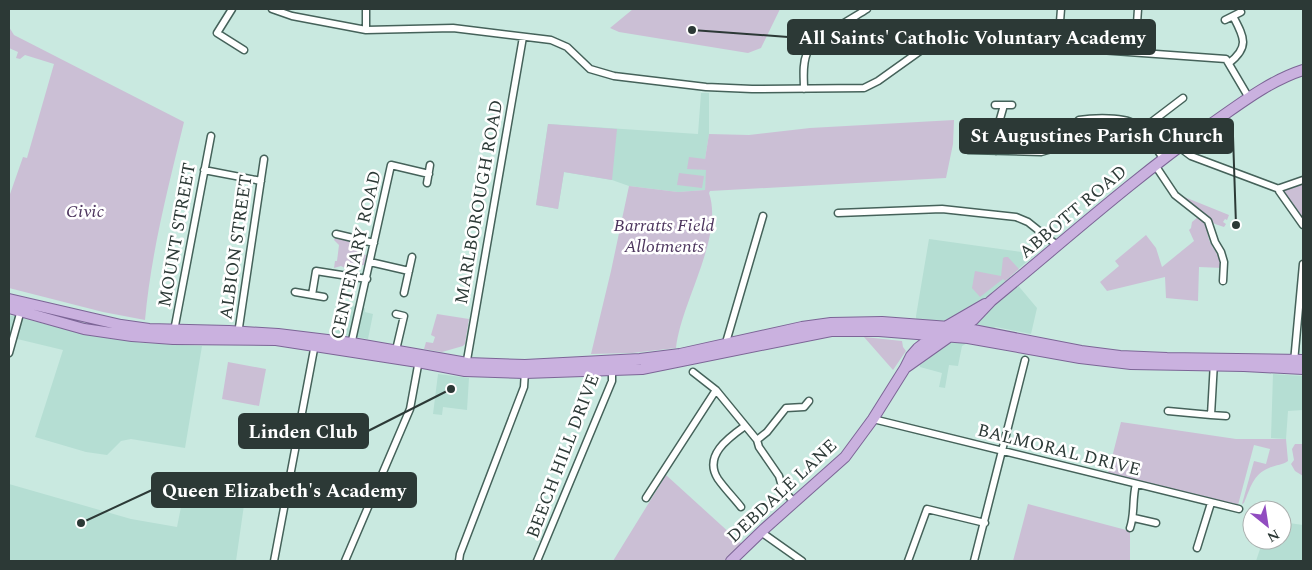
<svg xmlns="http://www.w3.org/2000/svg" width="1312" height="570" viewBox="0 0 1312 570" font-family="Spectral,serif">
	<style>
		.built { fill: #b5ded3 }
		.green { fill: #cbbfd5 }
		.lines { fill: none; stroke-linecap: round; stroke-linejoin: round }
		.minor-casing { stroke: #45625a; stroke-width: 9 }
		.primary-casing { stroke: #7c6596; stroke-width: 12 }
		.minor { stroke: #fff; stroke-width: 6 }
		.primary { stroke: #cab1df; stroke-width: 10 }
		.labels { text-anchor: middle; dominant-baseline: central; stroke-width: 5; stroke-linejoin: round; paint-order: stroke }
		.street-label { font-size: 18px; fill: #2c3936; stroke: #fff }
		.park-label { font-size: 18px; font-style: italic; fill: #4c355d; stroke: #fff }
		.leader { fill: none; stroke: #2c3936; stroke-width: 2 }
		.callout-dot { fill: #2c3936; stroke: #fff; stroke-width: 2 }
		.callout { fill: #2c3936; stroke: #2c3936; stroke-width: 2 }
		.callout-label { font-size: 19px; text-anchor: middle; font-weight: bold; fill: #fff }
	</style>
	<rect width="100%" height="100%" fill="#c9e9e0"/>
	<path class="built" d="M701 93H709V134L705 159 687 168 707 170 705 190 678 192 629 186 612 180 564 172 558 209 536 205 548 124 698 134Z
		M929 239 1036 254 1010 276 1037 308 1031 334 996 327 962 346 958 366 949 365 945 388 939 387 942 373 920 367 916 316Z
		M336 302 365 308V312L373 314 368 339 332 333Z
		M9 315 69 330 141 343 202 346 185 448 131 439 121 441 107 455 86 452 35 437 63 350 9 337Z
		M438 374 469 378 467 410 443 407 442 415 433 414Z
		M1273 374 1303 376V410L1288 411 1286 439 1271 438Z
		M9 484 131 519 177 527 185 487 245 498 236 561H9Z
		M1282 522 1303 525V561H1256L1263 540H1282Z"/>
	<path class="green" d="M633 9H780L761 48 748 53 619 32 610 28Z
		M9 27 14 35 184 122C168 188 151 253 145 320L103 312 9 288V197L23 157 27 158 54 64 25 55 20 59 16 58 18 52 9 48Z
		M954 120 953 144 946 178 710 191 709 193C724 237 681 302 676 348L632 353 591 354 611 271 629 186 678 192 705 190 706 170 687 169 689 157 705 159 709 134 749 135 810 128Z
		M548 124 617 129 612 180 564 172 558 209 536 205Z
		M679 173 704 176 702 188 677 185Z
		M1303 183V217L1302 218 1282 191 1284 189Z
		M1177 194 1229 215 1227 220 1225 219 1223 222 1226 224 1224 227 1215 224Z
		M1198 217C1208 222 1206 232 1210 242 1215 252 1220 256 1223 268L1199 267 1198 301 1166 298 1165 277 1107 291 1100 282 1119 266 1115 261 1146 235 1156 248 1162 267 1194 241 1189 230 1191 228 1192 222Z
		M335 238 359 243 357 253 366 255 364 265C358 266 352 266 347 269L341 266 334 268 335 261H337L339 245 334 240Z
		M1005 257H1008L1019 269 1005 281 1003 279 980 297 972 288 975 271 1001 276 1003 258Z
		M437 314 469 319 465 344 463 346 442 352 424 349 426 342 433 343 435 337 431 335Z
		M864 337 902 341 903 347 906 351 893 370Z
		M228 362 266 369 259 406 222 399Z
		M1121 422 1236 439H1286L1288 461C1283 465 1275 465 1269 468 1253 474 1250 489 1244 503L1242 504 1254 461 1266 464 1270 449 1254 445 1238 505 1216 501 1108 473Z
		M1295 444H1303V476L1295 471 1291 464 1294 460 1292 449Z
		M666 475 743 545 725 561H613Z
		M1028 504 1130 531V561H1013Z"/>
	<g class="lines">
		<g class="minor-casing">
			<path id="minor" d="M232 9 217 33 244 50
				M272 9 292 16 366 30 453 28 551 40 567 47 590 69 614 76 706 87 752 89 864 88 878 81 934 41 951 36 1058 47 1226 59 1249 98
				M1225 20 1241 12
				M366 30V9
				M1058 47 1061 9
				M1135 52 1138 9
				M1229 63C1250 47 1244 37 1233 16
				M804 89C804 77 802 65 807 53 812 40 853 18 867 9
				M995 105H1012
				M1141 130 1183 98
				M1179 147 1191 156 1279 189
				M968 150 1041 152 1048 150 1079 120C1091 118 1127 116 1136 125 1147 134 1155 147 1163 158
				M996 151 998 126 1004 105
				M1155 165 1175 195 1208 221 1215 242 1221 252 1224 262 1223 281
				M204 170 261 181
				M1303 180 1280 188 1279 191 1303 225
				M427 183 430 165
				M838 213 942 209 1016 217 1028 222 1058 246
				M336 234 374 243
				M370 262 409 271
				M295 292 324 297
				M404 293 412 257
				M312 295 316 271 367 279
				M396 314 404 316 396 350
				M174 331 211 136
				M238 334 264 159
				M351 345 391 165 429 174
				M729 346 727 339 763 216
				M9 353 21 310
				M1214 362 1211 415 1226 416
				M1294 362 1303 264
				M466 366 523 37
				M693 372 716 390 757 440 759 447 779 476 783 490 794 502
				M1168 411 1211 415
				M873 419 1239 509
				M757 440 767 432 786 408 804 407 809 401
				M646 498 716 390
				M741 507C734 498 725 489 718 479 703 456 728 438 745 426
				M1134 518 1156 523
				M1130 528C1135 514 1132 499 1136 484
				M761 532 802 561
				M1197 548 1211 503
				M274 561 315 344
				M345 561 410 409 419 360
				M459 561 460 554 524 387 525 371
				M537 561 612 381V367
				M908 561 927 509 985 523
				M974 561 1025 360"/>
		</g>
		<g class="primary-casing">
			<path id="primary" d="M9 299 121 325 149 329 229 331 278 334 352 343 467 363 525 365 640 359 680 354 802 327 831 323 882 322 963 328 1081 351 1120 356 1167 358 1303 360
				M9 308 84 329 132 336 173 339 276 340 418 362 465 371 525 373 642 369 831 331H879L968 338 1080 358 1131 364 1244 366 1303 369
				M905 368 973 320 991 301C1064 241 1134 178 1211 124 1240 104 1269 81 1303 70
				M731 561 763 530 845 457 873 419 905 368 911 356 918 348 947 326 985 304"/>
		</g>
		<use href="#minor" class="minor"/>
		<use href="#primary" class="primary"/>
	</g>
	<g class="labels">
		<g class="street-label">
			<text transform="translate(479 202) rotate(-80)">MARLBOROUGH ROAD</text>
			<text transform="translate(1073 212) rotate(-40)">ABBOTT ROAD</text>
			<text transform="translate(177 235) rotate(-80)">MOUNT STREET</text>
			<text transform="translate(236 247) rotate(-82)">ALBION STREET</text>
			<text transform="translate(356 255) rotate(-77)">CENTENARY ROAD</text>
			<text transform="translate(1059 450) rotate(14)">BALMORAL DRIVE</text>
			<text transform="translate(563 456) rotate(-69)">BEECH HILL DRIVE</text>
			<text transform="translate(782 491) rotate(-43)">DEBDALE LANE</text>
		</g>
		<g class="park-label">
			<text x="85" y="211">Civic</text>
			<text x="664" y="225">Barratts Field<tspan x="664" dy="21">Allotments</tspan></text>
		</g>
	</g>
	<path class="leader" d="M692 30L788 37M1236 225L1233 136M451 389L368 431M81 523L152 490"/>
	<g class="callout-dot">
		<circle cx="692" cy="30" r="5"/>
		<circle cx="1236" cy="225" r="5"/>
		<circle cx="451" cy="389" r="5"/>
		<circle cx="81" cy="523" r="5"/>
	</g>
	<g class="callout">
		<rect x="788" y="20" width="367" height="34" rx="5"/>
		<rect x="960" y="119" width="273" height="34" rx="5"/>
		<rect x="239" y="414" width="129" height="34" rx="5"/>
		<rect x="152" y="473" width="264" height="34" rx="5"/>
	</g>
	<g class="callout-label">
		<text x="972" y="44">All Saints' Catholic Voluntary Academy</text>
		<text x="1097" y="142">St Augustines Parish Church</text>
		<text x="303" y="438">Linden Club</text>
		<text x="284" y="497">Queen Elizabeth's Academy</text>
	</g>
	<rect width="1312" height="570" fill="none" stroke="#2c3936" stroke-width="20"/>
	<g transform="translate(1267 525) rotate(150)"><circle r="24" fill="#ffffff" stroke="#abb0af"/>
	<path d="M0-4L9 19L0 12L-9 19Z" fill="#914cc0"/>
	<text y="-8" font-size="14" font-weight="bold" text-anchor="middle" fill="#2c3936">N</text>
	</g>
</svg>
